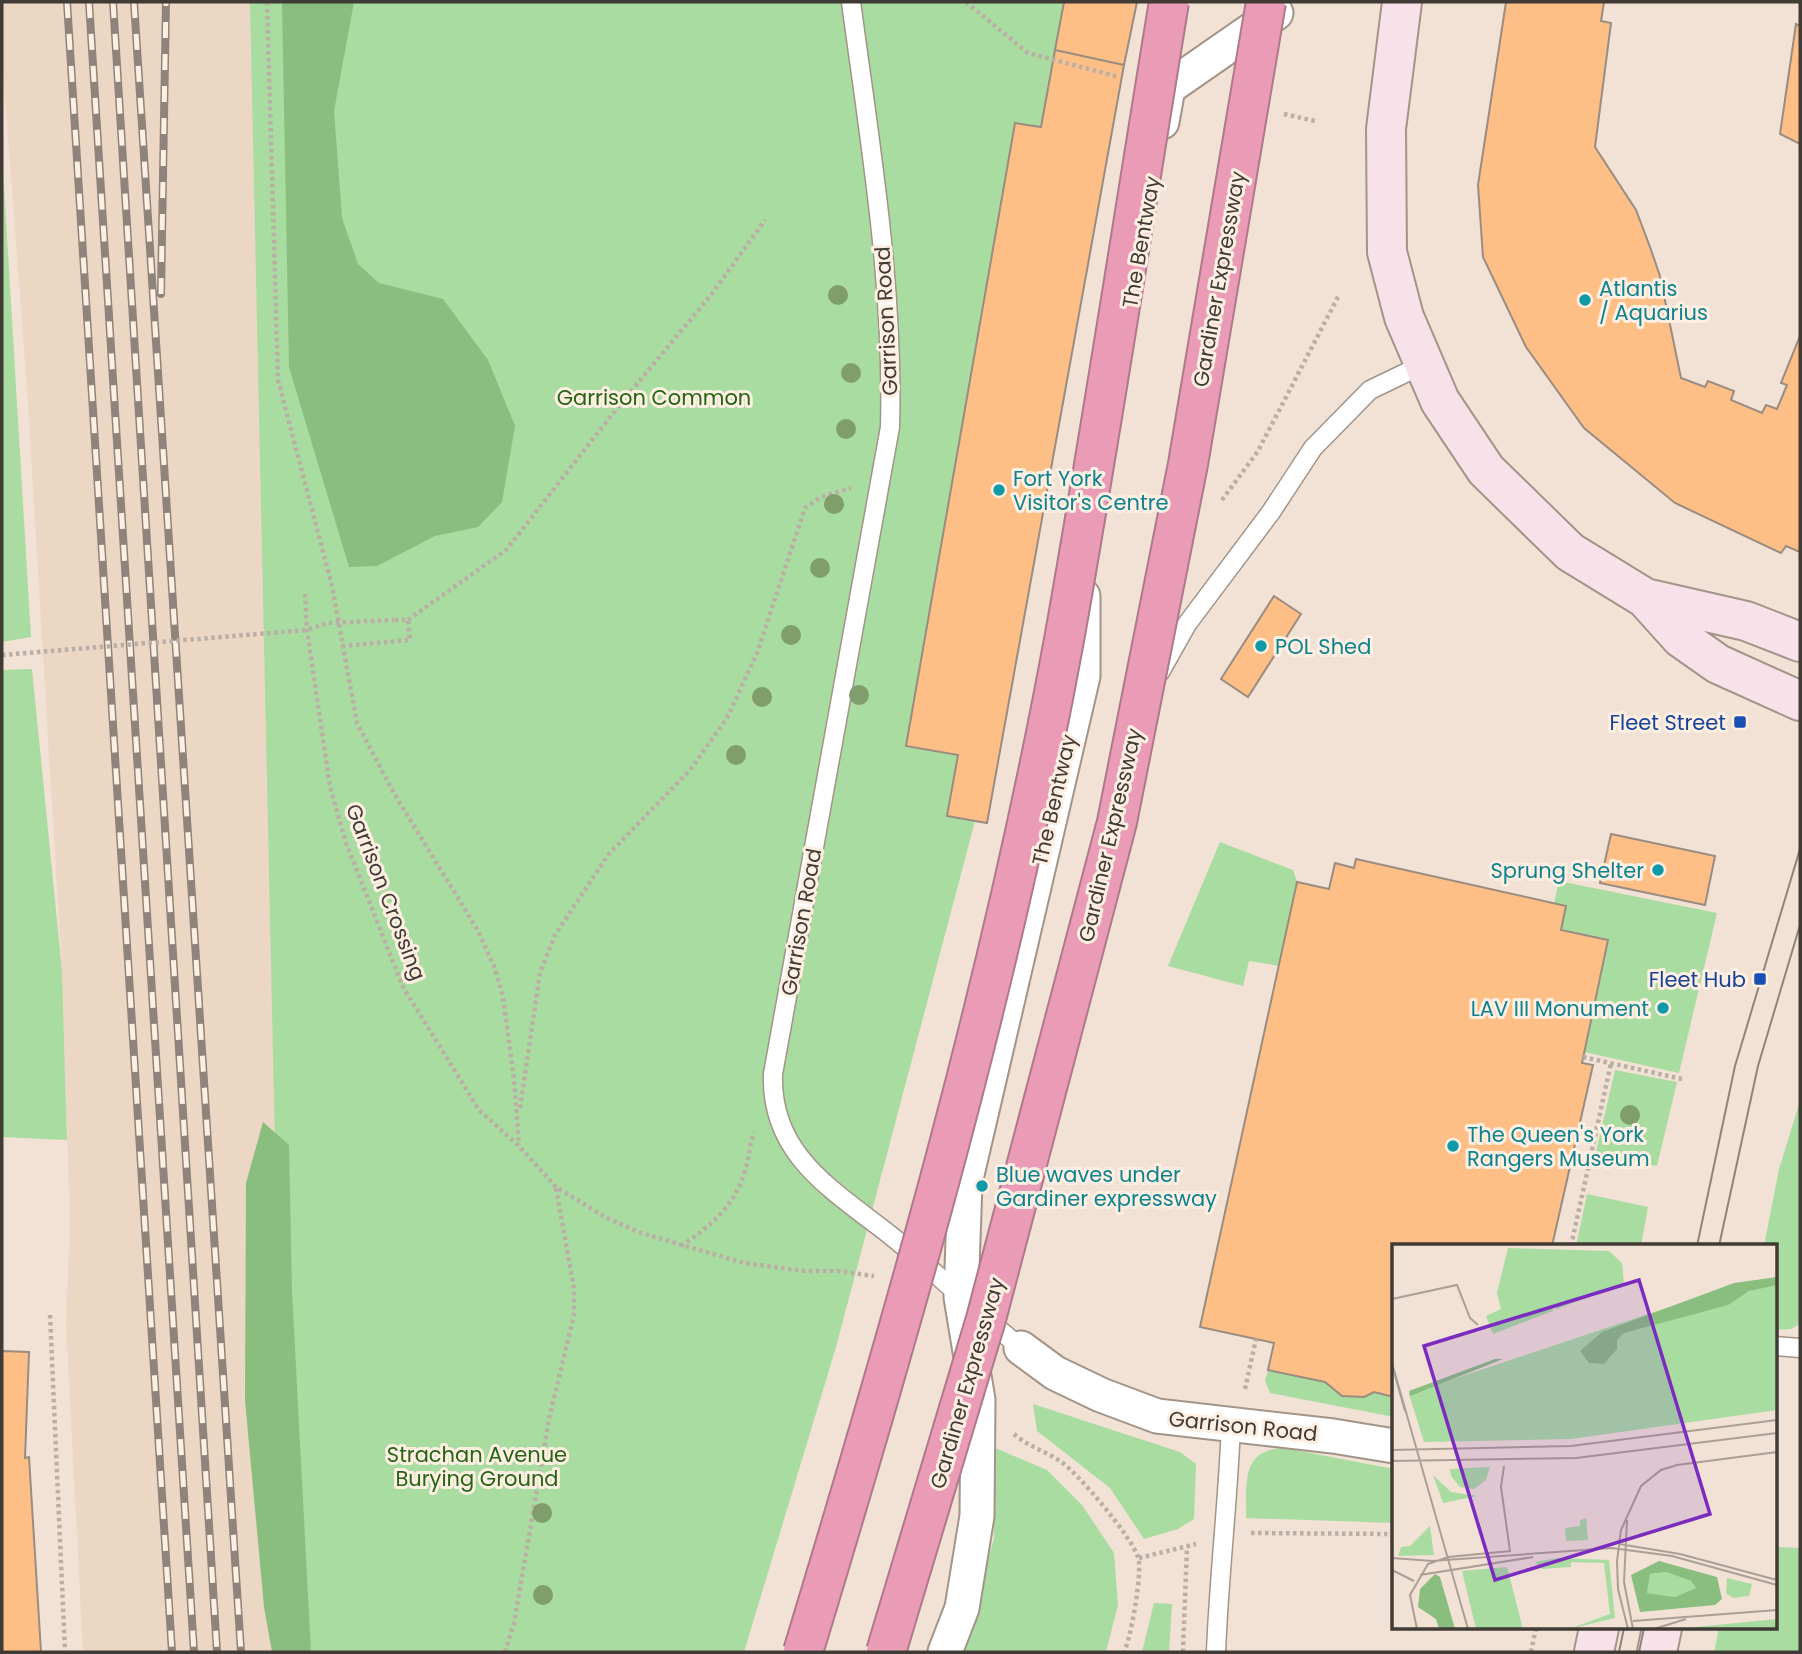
<svg xmlns="http://www.w3.org/2000/svg" width="1802" height="1654" viewBox="0 0 1802 1654" font-family="Poppins,sans-serif">
	<style>
		.built { fill: #ecd6c4 }
		.green { fill: #a9dca0 }
		.forest { fill: #89be7f }
		.building { fill: #febf86; stroke: #9a8c80; stroke-width: 2 }
		.lines { fill: none; stroke-linecap: round; stroke-linejoin: round }
		.lane-casing { stroke: #a29488; stroke-width: 21 }
		.street-casing { stroke: #a29488; stroke-width: 37 }
		.secondary-casing { stroke: #a29488; stroke-width: 42 }
		.path { stroke: #bbaea4; stroke-width: 4.5; stroke-dasharray: 3.5 3.5; stroke-linecap: butt }
		.lane { stroke: #fff; stroke-width: 18 }
		.street { stroke: #fff; stroke-width: 33 }
		.secondary { stroke: #f9e1e9; stroke-width: 38 }
		.tram { stroke: #8e847b; stroke-width: 2 }
		.rail-casing { stroke: #8e847b; stroke-width: 8 }
		.rail { stroke: #ffefe2; stroke-width: 5; stroke-dasharray: 16; stroke-linecap: butt }
		.highway-bridge-casing { stroke: #af7989; stroke-width: 42; stroke-linecap: butt }
		.path-bridge { stroke: #bbaea4; stroke-width: 4.5; stroke-dasharray: 3.5 3.5; stroke-linecap: butt }
		.highway-bridge { stroke: #ea9bb6; stroke-width: 38 }
		.tree { fill: #7f9e6b }
		.culture-dot { fill: #0f9aa8; stroke: #ffefe2; stroke-width: 2.5 }
		.transit-dot { fill: #1a4fb4; stroke: #ffefe2; stroke-width: 2.5 }
		.labels { text-anchor: middle; dominant-baseline: central; stroke-width: 6; stroke-linejoin: round; paint-order: stroke }
		.street-label { font-size: 21px; fill: #413b36; stroke: #ffefe2 }
		.culture-label { font-size: 21px; fill: #0d838f; stroke: #ffefe2; text-anchor: start }
		.park-label { font-size: 21px; fill: #226614; stroke: #ffefe2 }
		.transit-label { font-size: 21px; fill: #164399; stroke: #ffefe2; text-anchor: end }
		.inset-road { fill: none; stroke: #ab9f95; stroke-width: 2 }
		.view { fill: #7b2cbf; fill-opacity: 0.15; stroke: #7b2cbf; stroke-width: 3.5 }
		.inset-edge { fill: none; stroke: #413b36; stroke-width: 3.5 }
	</style>
	<rect width="100%" height="100%" fill="#f1e2d5"/>
	<path class="built" d="M2 2H253L277 1239 300 1652H83L66 1323 70 1223 62 971 27 388 2 58Z"/>
	<path class="green" d="M250 2H1113L1065 353 975 821 836 1347 744 1652H300L277 1239Z
		M2 153 31 637 2 642Z
		M2 662V670L32 669 62 971 67 1140 2 1137Z
		M1220 842 1293 870 1297 882 1279 966 1249 961 1243 986 1168 966Z
		M1559 881 1717 913 1679 1073 1584 1052 1608 940 1561 930 1566 906 1554 903Z
		M1615 1070 1677 1082 1657 1166 1595 1156Z
		M1800 1101V1324L1791 1329 1776 1330V1246H1764L1779 1169Z
		M1587 1194 1648 1207 1641 1246H1576Z
		M1268 1370 1325 1382 1342 1396 1364 1397 1374 1392 1394 1397V1417L1270 1393 1265 1381Z
		M1033 1404 1180 1452 1196 1464 1194 1519 1178 1529 1144 1539 1110 1488 1037 1431Z
		M993 1447 1047 1470 1082 1505 1114 1553 1118 1605 1106 1652H963L994 1538Z
		M1284 1448 1394 1469V1523L1246 1518C1247 1484 1240 1450 1284 1448Z
		M1776 1547 1800 1548V1652H1714L1719 1628H1776Z
		M1154 1603 1172 1604 1169 1652H1142Z"/>
	<path class="forest" d="M282 2H354L334 111 342 218 358 264 379 283 443 299 488 360 515 426 502 502 478 527 435 536 377 566 349 567 289 367Z
		M263 1122 289 1145 292 1291 311 1652H272L264 1607 245 1400 246 1183Z"/>
	<path class="building" d="M1064 2H1137L1124 65 1055 50Z
		M1506 2H1604L1601 21 1611 23 1595 147 1636 210 1650 247 1660 276 1681 378 1705 387 1708 381 1734 391 1731 400 1762 413 1766 405 1777 409 1787 385 1781 383 1800 336V552L1786 546 1781 553 1675 503 1584 428 1526 347 1483 257 1478 185Z
		M1796 24 1800 26V144L1780 134Z
		M1055 50 1124 65 987 823 947 816 958 755 906 746 1015 123 1041 127Z
		M1274 596 1301 614 1248 697 1221 679Z
		M1611 834 1715 856 1705 905 1600 883Z
		M1356 859 1566 906 1561 930 1608 940 1582 1063 1593 1065 1552 1246H1394V1397L1374 1392 1364 1397 1342 1396 1325 1382 1268 1370 1274 1343 1200 1327 1297 882 1329 889 1335 863 1354 868Z
		M2 1351 29 1352 25 1458 29 1457 41 1652H2Z"/>
	<g class="lines">
		<g class="lane-casing">
			<path id="lane" d="M851 2C870 143 894 285 890 427L773 1074C770 1155 833 1190 890 1235 915 1255 939 1277 963 1298
				M1160 672 1187 624 1271 512 1313 448 1370 390 1424 364
				M984 1317 1021 1348
				M1776 1346 1800 1348
				M1216 1652C1219 1576 1228 1501 1231 1425"/>
		</g>
		<g class="street-casing">
			<path id="street" d="M1162 122 1168 88 1276 13
				M1021 1348 1055 1373 1101 1395 1157 1416 1333 1436 1394 1446
				M945 1652 962 1608 977 1516 978 1400 961 1297 965 1183 1083 676V596"/>
		</g>
		<g class="secondary-casing">
			<path id="secondary" d="M1402 2 1386 129 1387 252 1404 317 1440 401 1486 470 1570 552 1645 598 1681 638 1718 664 1800 701
				M1645 598 1746 621 1800 642
				M1594 1652 1599 1628
				M1657 1652 1662 1628"/>
		</g>
		<path class="path" d="M267 2 278 380 332 586 357 723 392 790 477 929 494 966 503 997 514 1079 519 1145
			M966 2 1028 53 1119 77
			M1284 114 1315 121
			M1222 500 1258 451 1339 295
			M305 594 307 630 330 787 346 843 403 987 479 1110 519 1146 556 1187 605 1217 641 1233 744 1263 805 1271H838L874 1276
			M408 620 506 550 622 402 711 295 765 220
			M342 646 410 640 408 620H394
			M1583 1057 1682 1079
			M520 1108 540 973 555 935 608 855 690 770 727 718 757 653 805 508 821 497 851 488
			M681 1246C709 1227 733 1208 744 1174 749 1161 749 1146 754 1132
			M1571 1246 1611 1063
			M50 1315 65 1652
			M1245 1389 1256 1339
			M1014 1434C1027 1446 1045 1451 1060 1461 1078 1473 1131 1536 1138 1557 1143 1571 1131 1638 1124 1652
			M1251 1533 1394 1534
			M1139 1558 1196 1544
			M505 1652 514 1623 549 1419 574 1315V1288L556 1188
			M1183 1652 1187 1547
			M1531 1652 1536 1628"/>
		<use href="#lane" class="lane"/>
		<use href="#street" class="street"/>
		<use href="#secondary" class="secondary"/>
		<path class="tram" d="M1697 1246 1735 1066 1800 849
			M1719 1246 1758 1066 1800 925
			M1619 1652 1624 1628
			M1639 1652 1644 1628"/>
		<g class="rail-casing">
			<path id="rail" d="M67 2 172 1652
				M89 2 194 1652
				M113 2 217 1652
				M134 2 241 1652
				M161 294 166 2"/>
		</g>
		<use href="#rail" class="rail"/>
		<g class="highway-bridge-casing">
			<path id="highway-bridge" d="M803 1652C904 1319 1001 983 1064 640 1102 428 1134 214 1169 2
				M886 1652 986 1319 1117 822 1188 464 1266 2"/>
		</g>
		<path class="path-bridge" d="M2 655 307 630 327 623 394 620"/>
		<use href="#highway-bridge" class="highway-bridge"/>
	</g>
	<g class="tree">
		<circle cx="838" cy="295" r="10"/>
		<circle cx="851" cy="373" r="10"/>
		<circle cx="846" cy="429" r="10"/>
		<circle cx="834" cy="504" r="10"/>
		<circle cx="820" cy="568" r="10"/>
		<circle cx="791" cy="635" r="10"/>
		<circle cx="859" cy="695" r="10"/>
		<circle cx="762" cy="697" r="10"/>
		<circle cx="736" cy="755" r="10"/>
		<circle cx="1630" cy="1115" r="10"/>
		<circle cx="542" cy="1513" r="10"/>
		<circle cx="543" cy="1595" r="10"/>
	</g>
	<g class="culture-dot">
		<circle cx="1585" cy="300" r="7"/>
		<circle cx="999" cy="490" r="7"/>
		<circle cx="1261" cy="646" r="7"/>
		<circle cx="1658" cy="870" r="7"/>
		<circle cx="1663" cy="1008" r="7"/>
		<circle cx="1453" cy="1146" r="7"/>
		<circle cx="982" cy="1186" r="7"/>
	</g>
	<g class="transit-dot">
		<rect x="1733" y="715" width="14" height="14" rx="3.5"/>
		<rect x="1753" y="972" width="14" height="14" rx="3.5"/>
	</g>
	<g class="labels">
		<g class="street-label">
			<text transform="translate(1141 242) rotate(-80)">The Bentway</text>
			<text transform="translate(1219 279) rotate(-80)">Gardiner Expressway</text>
			<text transform="translate(886 321) rotate(-93)">Garrison Road</text>
			<text transform="translate(1054 800) rotate(-77)">The Bentway</text>
			<text transform="translate(1110 835) rotate(-77)">Gardiner Expressway</text>
			<text transform="translate(386 892) rotate(69)">Garrison Crossing</text>
			<text transform="translate(801 922) rotate(-80)">Garrison Road</text>
			<text transform="translate(967 1383) rotate(-74)">Gardiner Expressway</text>
			<text transform="translate(1243 1426) rotate(6)">Garrison Road</text>
		</g>
		<g class="culture-label">
			<text x="1599" y="288">Atlantis<tspan x="1599" dy="24">/ Aquarius</tspan></text>
			<text x="1013" y="478">Fort York<tspan x="1013" dy="24">Visitor's Centre</tspan></text>
			<text x="1275" y="646">POL Shed</text>
			<text x="1644" y="870" text-anchor="end">Sprung Shelter</text>
			<text x="1649" y="1008" text-anchor="end">LAV III Monument</text>
			<text x="1467" y="1134">The Queen's York<tspan x="1467" dy="24">Rangers Museum</tspan></text>
			<text x="996" y="1174">Blue waves under<tspan x="996" dy="24">Gardiner expressway</tspan></text>
		</g>
		<g class="park-label">
			<text x="654" y="397">Garrison Common</text>
			<text x="477" y="1454">Strachan Avenue<tspan x="477" dy="24">Burying Ground</tspan></text>
		</g>
		<g class="transit-label">
			<text x="1726" y="722">Fleet Street</text>
			<text x="1746" y="979">Fleet Hub</text>
		</g>
	</g>
	<g transform="translate(1392 1244)">
		<rect width="385" height="385" fill="#f1e2d5"/>
		<path d="M116 4 217 7 230 19 232 40 165 65 160 63 161 67 101 90 94 72 109 65 105 49ZM385 41V166L179 195 32 198 17 150 307 53 312 66 363 45ZM98 223 94 236 82 245 68 243 59 232 58 225ZM41 231 59 248 85 252 51 259ZM194 274 196 296 174 297 173 284 188 282V276ZM38 282 42 311 6 312 9 303 18 302ZM165 314 217 316 223 374 177 385 218 370 212 319 179 318V323L150 325 143 318ZM115 323 131 385H84L70 327ZM274 328 299 337 304 344 284 353 255 349 258 330ZM335 334 360 340 357 352 341 354 334 349ZM385 375V385H291L304 383Z" fill="#a9dca0"/>
		<path d="M385 33V41L357 47 336 61 232 89 225 96V105L212 120 197 119 188 107 210 88 342 39ZM103 115H111L18 152 17 147ZM267 317 325 333 330 355 323 361 248 368 239 331ZM274 328 299 337 304 344 283 353 255 349 258 330ZM43 330 48 333 63 385H47L44 375 26 363 28 345Z" fill="#89be7f" fill-rule="evenodd"/>
		<path class="inset-road" d="M0 55 65 41 78 74 86 81M0 119 76 385M0 121 13 167M0 206 179 202 385 176M0 217 184 214 385 189M235 276 232 338 241 385M227 300 288 310 385 336M0 314 40 317 220 304 280 312 385 341M0 326 22 337M28 331 141 313M241 377 385 366M25 385 18 351 36 320 56 313 118 307 109 243 112 222M236 385 226 345 225 317 229 286 249 242 269 226 285 221 385 208M262 385 294 375"/>
		<path class="view" d="M247 36 318 270 103 336 32 102Z"/>
		<rect width="385" height="385" class="inset-edge"/>
	</g>
	<rect width="1802" height="1654" fill="none" stroke="#413b36" stroke-width="7"/>
</svg>
